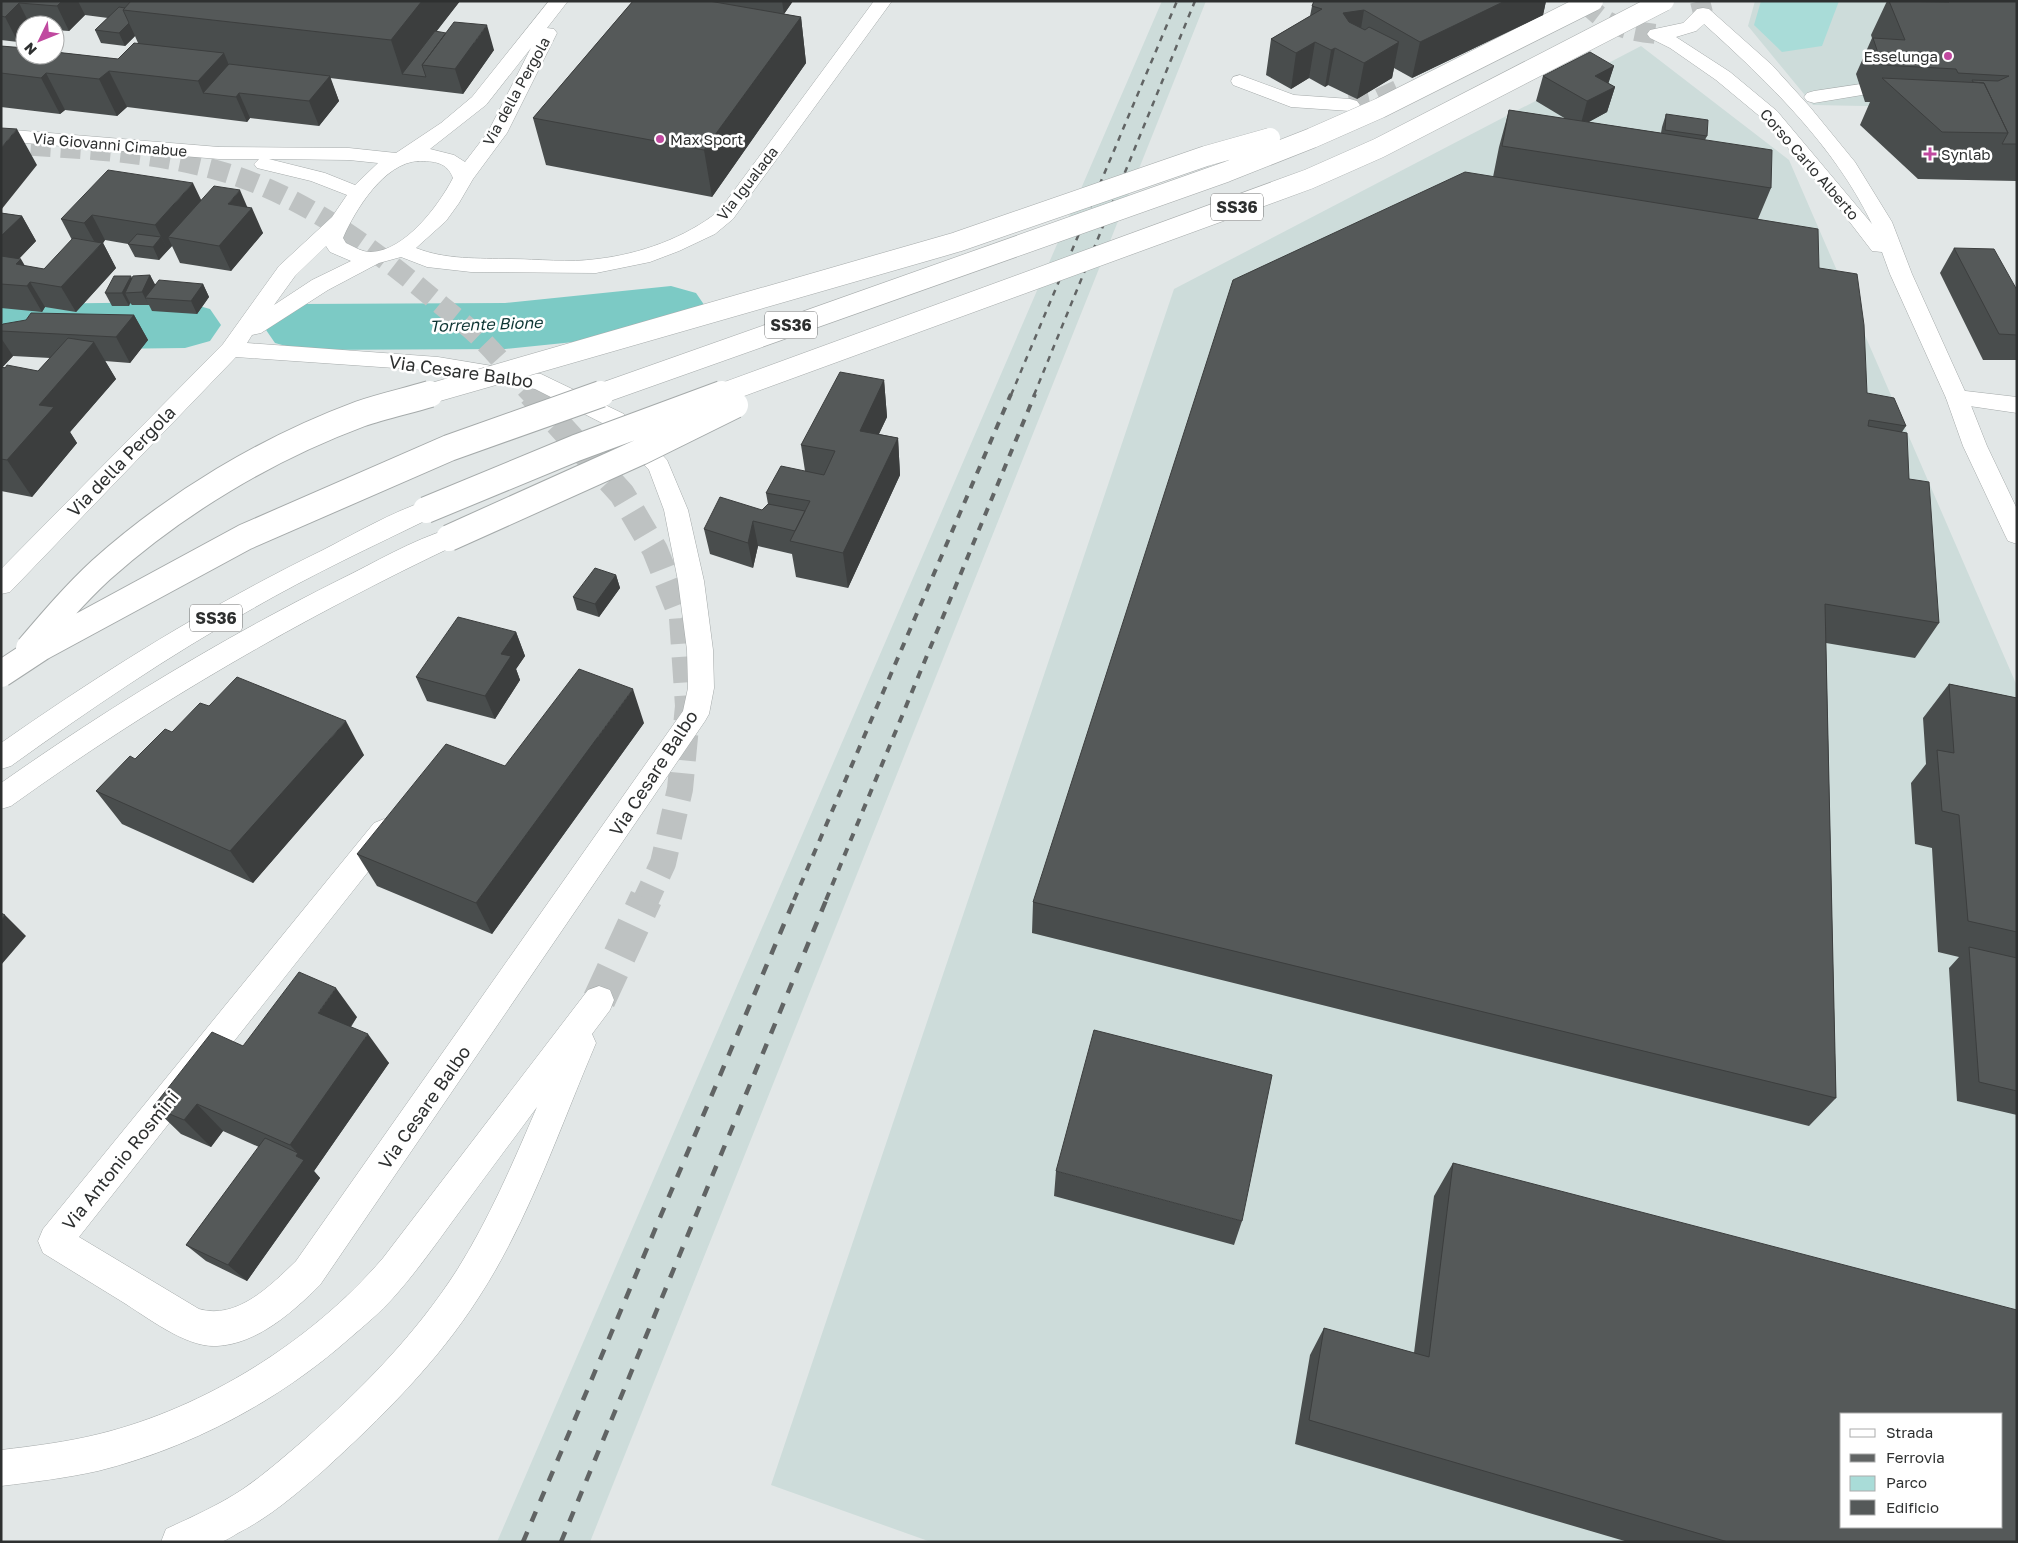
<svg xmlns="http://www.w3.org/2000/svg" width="2018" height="1543" viewBox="0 0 2018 1543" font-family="'Golos Text',sans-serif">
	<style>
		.built { fill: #cddcda; fill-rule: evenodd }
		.green { fill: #a9dcd8 }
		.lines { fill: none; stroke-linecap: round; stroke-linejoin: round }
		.river { fill: #7ccac5; fill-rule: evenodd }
		.minor-tunnel { stroke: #bec2c2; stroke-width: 20; stroke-dasharray: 20 10; stroke-linecap: butt }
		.major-tunnel { stroke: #bec2c2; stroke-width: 20; stroke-dasharray: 20 10; stroke-linecap: butt }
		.highway-tunnel-far2 { stroke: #bec2c2; stroke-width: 20; stroke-dasharray: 20 10; stroke-linecap: butt }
		.highway-tunnel-far1 { stroke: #bec2c2; stroke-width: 26; stroke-dasharray: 26 13; stroke-linecap: butt }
		.highway-tunnel { stroke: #bec2c2; stroke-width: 33; stroke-dasharray: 33 16; stroke-linecap: butt }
		.minor-casing { stroke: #a5aaaa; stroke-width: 1 }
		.major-casing { stroke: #a5aaaa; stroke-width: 1 }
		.highway-casing { stroke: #a5aaaa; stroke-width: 1 }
		.minor { fill: #fff; fill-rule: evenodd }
		.major { fill: #fff; fill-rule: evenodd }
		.highway { fill: #fff; fill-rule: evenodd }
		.rail-far2 { stroke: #616464; stroke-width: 2.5; stroke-dasharray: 6 6; stroke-linecap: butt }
		.rail-far1 { stroke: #616464; stroke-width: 4; stroke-dasharray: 8 8; stroke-linecap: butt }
		.rail { stroke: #616464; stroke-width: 4.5; stroke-dasharray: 11 11; stroke-linecap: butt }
		.highway-bridge-far1-casing { stroke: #a5aaaa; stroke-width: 21; stroke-linecap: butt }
		.highway-bridge-casing { stroke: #a5aaaa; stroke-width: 28; stroke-linecap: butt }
		.highway-bridge-far1 { stroke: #fff; stroke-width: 20 }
		.highway-bridge { stroke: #fff; stroke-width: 26 }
		.wall { fill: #494d4d; fill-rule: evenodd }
		.shaded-wall { fill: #3c3e3e }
		.building { fill: #555959; stroke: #3c3e3e; fill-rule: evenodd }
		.poi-dot { fill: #c0499f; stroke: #fff; stroke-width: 2 }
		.labels { text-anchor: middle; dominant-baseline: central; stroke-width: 5; stroke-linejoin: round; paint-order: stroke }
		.far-poi-label { font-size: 15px; fill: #2e3030; stroke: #fff; text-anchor: start }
		.far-street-label { font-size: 15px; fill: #2e3030; stroke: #fff }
		.shield { fill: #fff; stroke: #6d6e6e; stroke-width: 1 }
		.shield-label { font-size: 16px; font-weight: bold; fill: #2e3030 }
		.far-water-label { font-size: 16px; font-style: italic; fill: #0d3432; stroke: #fff }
		.street-label { font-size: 18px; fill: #2e3030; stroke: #fff }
	</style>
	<rect width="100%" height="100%" fill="#e2e7e7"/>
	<path class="built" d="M1162 1H1206L590 1542H497Z
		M1755 1H2017V109L1813 105 1748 26Z
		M1641 46 1789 160 2017 686V1542H931L771 1485 1174 289ZM1842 1414H2002V1527H1842Z"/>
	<path class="green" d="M1761 1H1839L1822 46 1782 52 1754 25Z"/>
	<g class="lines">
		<path class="river" d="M671 286 696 293 707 309 696 325 671 332 505 349 300 350 275 343 264 327 275 311 300 304 505 303Z
			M1 302 19 304 185 302 210 309 221 325 210 341 185 348 19 350 1 348Z"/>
		<path class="minor-tunnel" d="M1350 105 1378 99 1406 86"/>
		<path class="major-tunnel" d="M1585 1C1602 25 1628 31 1656 34
			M1700 1 1703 13"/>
		<path class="highway-tunnel-far2" d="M1 144C78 149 159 151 233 175 309 200 375 250 435 300 450 313 467 325 481 339 499 357 515 377 532 395"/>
		<path class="highway-tunnel-far1" d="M531 394 622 494 655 550 682 618 688 706 680 789 663 863 646 900"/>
		<path class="highway-tunnel" d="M599 1000 646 898"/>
		<g class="minor-casing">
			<path id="minor" d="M549 1H568L547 28 554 29 557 33 507 133 473 179 459 203 446 221 416 248C446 260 479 258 510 259 538 259 569 263 597 259 640 254 685 238 719 211L874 1H892L733 219 715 234 679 251 650 262 596 273 471 272 427 267 401 257 379 263 328 290 261 333 252 335 247 343 438 357 541 374 624 414 667 460 688 510 704 581 713 650 714 688 709 714 705 721 320 1285C293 1312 257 1344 217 1346 186 1348 147 1317 121 1301 95 1285 69 1269 43 1253L38 1241 43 1229 374 823 384 819 394 823 398 831 394 839 79 1237 199 1309C237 1320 270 1286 296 1261L683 711 688 688 687 650 678 581 664 510 649 470 608 426 535 389 438 371 236 357 10 592 1 594V569L223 344 279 266 332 217 347 195 311 181 257 168 254 164 259 159H219L1 141V129L219 147 349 148 396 153 441 123 472 97ZM531 48 488 132 465 162 454 155 430 149 486 105ZM269 159 349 160 378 163 355 185 325 173ZM418 161C434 161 447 162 453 178 439 205 405 251 371 252 362 252 354 247 346 243L343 238C355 210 384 163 418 161ZM326 246 330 252 351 261 312 280 274 305 295 276Z
				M1240 75 1294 95 1350 99 1357 101 1360 105 1357 109 1350 111 1291 107 1233 85 1231 81 1233 77Z
				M1861 84 1868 86 1870 90 1868 94 1814 103 1807 101 1804 97 1807 93 1814 91Z
				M1957 390 2017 397V413L1949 403 1946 398 1949 393Z"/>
		</g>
		<g class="major-casing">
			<path id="major" d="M1703 8 1709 9 1772 65 1810 107 1855 162 1892 222 1912 274 1968 398 1987 446 2017 509V544L2008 541 2005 535 1963 446 1946 398 1890 274 1882 252 1872 251 1832 199 1763 119 1716 80 1670 48 1650 38 1647 34 1650 30 1683 23 1697 9ZM1704 24C1768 82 1834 145 1872 224L1777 111 1730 72 1676 37 1696 31Z"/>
		</g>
		<g class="highway-casing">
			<path id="highway" d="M426 501 435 504 438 510 435 516C373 546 311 575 252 609 168 656 89 710 11 766L1 769V743C104 671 210 605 323 550 354 534 394 511 426 501Z
				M449 529 458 532 461 538 458 544C300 619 153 704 11 806L1 809V783C109 707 221 639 339 580 374 563 412 540 449 529Z
				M599 986 610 990 614 1000 610 1010 592 1034 596 1043C561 1125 528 1222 479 1297 437 1363 381 1418 323 1471 296 1494 270 1517 238 1533 233 1536 227 1540 221 1542 209 1543 175 1542 161 1542L166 1529C192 1517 219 1505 243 1489 265 1474 285 1456 305 1439 362 1389 416 1334 457 1270 489 1219 513 1163 537 1107 512 1141 487 1174 463 1207 440 1238 419 1269 394 1297 381 1312 365 1325 350 1338 279 1401 190 1448 98 1471 66 1478 34 1482 1 1486V1450C34 1446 67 1442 99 1434 205 1408 312 1341 383 1258L588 990Z"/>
		</g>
		<use href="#minor" class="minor"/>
		<use href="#major" class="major"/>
		<use href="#highway" class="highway"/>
		<path class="rail-far2" d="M1011 395 1177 1
			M1034 395 1195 1"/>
		<path class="rail-far1" d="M794 900 1011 394
			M826 900 1035 394"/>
		<path class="rail" d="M523 1542 795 898
			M561 1542 827 898"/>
		<g class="highway-bridge-far1-casing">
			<path id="highway-bridge-far1" d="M425 395 957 242 1206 156 1270 138
				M597 395 1226 172 1312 138 1380 108 1593 1
				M718 395 1309 179 1379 148 1664 1"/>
		</g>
		<g class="highway-bridge-casing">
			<path id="highway-bridge" d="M426 510 576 448 722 394
				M449 538 640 452 735 405
				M29 648C52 621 75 594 101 570 176 503 266 449 360 414 383 406 407 401 430 394
				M1 674 42 647 245 537 449 448 601 394"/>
		</g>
		<use href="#highway-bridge-far1" class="highway-bridge-far1"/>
		<use href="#highway-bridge" class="highway-bridge"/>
	</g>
	<path class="wall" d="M1 1H460L436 32 494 50 463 94 330 78 339 101 319 126 250 118 247 122 127 107 117 116 65 110 60 114 1 107V46L118 59 138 43 135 36 125 46 101 43 95 30 108 18 85 15 69 31 55 30V25H25V34L18 42 1 40Z
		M633 1H793L784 14 801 17 806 63 712 197 546 165 533 118Z
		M1314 1H1546L1543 15 1412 78 1394 68 1392 78 1357 99 1328 85 1325 87 1309 78 1291 89 1266 75 1271 39 1310 16 1312 6Z
		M1887 1H2017V181L1918 179 1860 125 1870 102H1865L1856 74 1872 38 1871 35Z
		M1614 66 1608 83 1615 87 1607 112 1588 122 1661 133 1662 127 1666 114 1707 136 1705 140 1771 188 1758 219 1819 268 1867 393 1906 426 1902 432 1909 479 1939 623 1915 658 1826 643 1836 1098 1809 1126 1032 933 1033 902 1493 177 1499 147 1509 110 1566 119 1536 101 1543 76Z
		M201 200 247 207 263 233 231 271 180 263 172 246 159 260 135 257 128 244 105 240 103 243 116 268 76 312 45 307 42 312 1 308V213L22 216 36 241 19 259 25 266 44 269 72 240 61 219Z
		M1954 248 2017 290V360H1983L1940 273Z
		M150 275 155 285 203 284 209 297 197 314 152 311 149 305H132L130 303 129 306H112L105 293 132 278Z
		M134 315 148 340 130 363 105 361 116 379 70 432 77 443 32 497 1 491V326ZM13 356 50 358 38 371 2 367Z
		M884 380 887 417 879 434 898 438 900 475 848 588 796 577 792 554 758 546 753 568 710 554 704 529 762 510 768 504 766 493 805 471 801 445Z
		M616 575 620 588 599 617 577 610 573 597Z
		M516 632 525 656 516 669 520 680 495 719 427 701 416 677Z
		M1949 684 2017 698V1115L1957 1101 1949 968 1959 957 1938 952 1932 848 1915 844 1911 783 1926 764 1923 718Z
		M209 706 364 755 253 883 122 824 96 791 135 759Z
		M644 723 492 934 377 886 357 854 505 766Z
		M357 1017 351 1027 389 1063 314 1171 320 1178 247 1281 206 1261 186 1245 259 1147 223 1131 211 1147 181 1134 153 1107 243 1046Z
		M1453 1163 2017 1542H1628L1295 1444 1310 1355 1324 1328 1414 1353 1434 1196Z
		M1056 1171 1242 1221 1234 1245 1054 1196Z"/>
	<path class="shaded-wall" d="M62 1H78L85 15 69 31 57 6Z
		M415 1H460L435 33 422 65 402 74 391 40Z
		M782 1H793L784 14Z
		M1505 1H1546L1543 15 1412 78 1420 42Z
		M19 3 30 25H25V34L18 42 5 17Z
		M1364 10 1358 47 1343 13Z
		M801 17 806 63 712 197 704 150Z
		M129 23 135 36 125 46 119 33Z
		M487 25 494 50 463 94 455 69Z
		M1315 42 1309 78 1291 89 1296 53Z
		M1399 42 1392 78 1357 99 1364 63Z
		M1335 48 1328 85 1325 87 1331 50Z
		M224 53 239 90 203 93 198 81Z
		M1614 66 1606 91 1595 76Z
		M109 71 127 107 117 116 99 79Z
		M46 73 65 110 60 114 41 78Z
		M330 76 339 101 319 126 309 101Z
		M1615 87 1607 112 1580 127 1587 101Z
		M239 93 250 118 247 122 236 97Z
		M17 129 37 165 1 210V148Z
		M193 183 205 208 168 237 172 246 168 250 155 225Z
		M240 190 249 211 252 208 263 233 231 271 219 246 228 204Z
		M92 215 105 240 103 243 116 268 76 312 61 287 98 248 84 223Z
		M22 216 36 241 1 277V236Z
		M161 237 168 250 159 260 153 247Z
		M21 259 35 283 30 282 45 307 42 312 27 286 16 264Z
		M150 275 157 288 145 298 149 305 142 292Z
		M131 276 138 289 125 293 130 303 129 306 122 293Z
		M203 284 209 297 197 314 191 301Z
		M134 315 148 340 130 363 116 337Z
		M1 338 13 356 1 369Z
		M94 342 116 379 70 432 77 443 32 497 7 460 39 405Z
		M884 380 887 417 863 467 860 431Z
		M898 438 900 475 848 588 843 553Z
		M753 521 758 546 753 568 748 543Z
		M616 575 620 588 599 617 595 604Z
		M516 632 525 656 516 669 520 680 495 719 485 696 501 654Z
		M633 689 644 723 492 934 476 903Z
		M346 721 364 755 253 883 230 851Z
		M5 915 26 936 1 965V920Z
		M336 988 357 1017 339 1042 318 1013Z
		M368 1034 389 1063 314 1171 290 1145Z
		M197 1104 223 1131 211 1147 184 1120Z
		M298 1153 320 1178 247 1281 228 1265Z"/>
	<path class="building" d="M1 1H62L57 6 19 3 5 17 1 16Z
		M131 1H422L391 40 123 10Z
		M633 1H709L801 17 704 150 533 118Z
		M1314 1H1505L1420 42 1364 10 1343 13 1349 22 1365 30 1369 27 1399 42 1364 63 1335 48 1331 50 1315 42 1296 53 1271 39 1322 9 1312 6Z
		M1889 1 1949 2V1H2017V144H2002L2008 133 1984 83 1973 82 1972 80 1998 81 2009 76 1958 73 1956 69 1882 65 1873 38 1905 40Z
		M119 7 125 8 123 10 129 23 119 33 95 30Z
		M454 22 487 25 455 69 422 65Z
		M435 31 446 33 422 65 426 77 402 74Z
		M134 43 224 53 198 81 109 71 99 79 46 73 41 78 1 73V46L25 48V55H55V52L118 59Z
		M1590 52 1614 66 1595 76 1615 87 1587 101 1543 76Z
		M229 64 330 76 309 101 239 93 236 97 203 93Z
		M1882 78 1984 83 2008 133 1942 132Z
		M1509 110 1772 150 1771 188 1502 146Z
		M1666 114 1708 120 1707 136 1665 130Z
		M1 128 17 129 1 148Z
		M108 170 193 183 155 225 92 215 84 223 61 219Z
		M1465 172 1818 229 1819 268 1857 274 1864 325 1867 393 1894 398 1906 426 1869 420 1868 426 1907 433 1909 479 1929 482 1939 623 1825 604 1836 1098 1033 902 1233 280Z
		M214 186 240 190 228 204 252 208 219 246 168 237Z
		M1 213 22 216 1 236Z
		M137 234 161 237 153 247 128 244Z
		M73 238 102 243 61 287 30 282 27 286 1 284V256L21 259 16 264 44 269Z
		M1954 248 1994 249 2017 290V335L1999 334Z
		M150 275 142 292 125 293 133 276Z
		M114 276H131L122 293H105Z
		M159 280 203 284 191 301 145 298Z
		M31 313 134 315 116 337 1 331V326L3 324 26 320Z
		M68 338 94 342 39 405 54 407 7 460 1 459V367L5 368 7 365 38 371Z
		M840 372 884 380 860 431 898 438 843 553 790 541 810 501 766 493 781 466 824 475 835 451 801 445Z
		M720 497 762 510 768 504 805 511 795 531 753 521 748 543 704 529Z
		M595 568 616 575 595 604 573 597Z
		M458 617 516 632 501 654 511 656 485 696 416 677Z
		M579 669 633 689 476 903 357 854 446 744 505 766Z
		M237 677 346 721 230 851 96 791 130 756 135 759 165 729 172 732 200 703 209 706Z
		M1949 684 2017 698V932L1968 921 1959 815 1942 811 1937 750 1954 753Z
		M1 913 5 915 1 920Z
		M1969 947 2017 958V1091L1979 1082Z
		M299 972 336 988 318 1013 368 1034 290 1145 197 1104 184 1120 153 1107 212 1032 243 1046Z
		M1094 1030 1272 1075 1242 1221 1056 1171Z
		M265 1138 298 1153 296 1156 304 1160 228 1265 186 1245Z
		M1453 1163 2017 1310V1542H1728L1309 1420 1324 1328 1429 1357ZM1842 1414H2002V1527H1842Z"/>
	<g class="poi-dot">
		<circle cx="1948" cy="56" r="5"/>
		<circle cx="660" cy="139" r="5"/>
		<path d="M1927.5 146.5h5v5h5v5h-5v5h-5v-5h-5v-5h5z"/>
	</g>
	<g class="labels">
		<g class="far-poi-label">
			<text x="1938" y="56" text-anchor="end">Esselunga</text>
			<text x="670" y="139">Max Sport</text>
			<text x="1941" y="154">Synlab</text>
		</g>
		<g class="far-street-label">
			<text transform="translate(516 91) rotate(-61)">Via della Pergola</text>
			<text transform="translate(110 144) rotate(5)">Via Giovanni Cimabue</text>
			<text transform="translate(1810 164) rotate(49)">Corso Carlo Alberto</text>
			<text transform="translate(747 183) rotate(-52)">Via Igualada</text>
		</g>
		<g class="shield">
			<rect x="1211" y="193.5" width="52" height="27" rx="4"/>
			<rect x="765" y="311.5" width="52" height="27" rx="4"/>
			<rect x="190" y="604.5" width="52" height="27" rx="4"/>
		</g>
		<g class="shield-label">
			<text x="1237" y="207">SS36</text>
			<text x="791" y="325">SS36</text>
			<text x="216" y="618">SS36</text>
		</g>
		<g class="far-water-label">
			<text transform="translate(486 324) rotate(-2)">Torrente Bione</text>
		</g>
		<g class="street-label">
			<text transform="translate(461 371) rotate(8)">Via Cesare Balbo</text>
			<text transform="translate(121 461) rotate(-46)">Via della Pergola</text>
			<text transform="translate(653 773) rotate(-57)">Via Cesare Balbo</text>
			<text transform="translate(424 1107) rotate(-55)">Via Cesare Balbo</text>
			<text transform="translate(120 1160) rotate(-51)">Via Antonio Rosmini</text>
		</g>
	</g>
	<rect width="2018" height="1543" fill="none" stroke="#2e3030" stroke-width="5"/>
	<rect x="1840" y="1413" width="162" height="115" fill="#ffffff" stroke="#abacac"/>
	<rect x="1850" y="1429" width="25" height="8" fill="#ffffff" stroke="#abacac"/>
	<text x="1886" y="1438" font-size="15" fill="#2e3030">Strada</text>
	<rect x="1850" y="1454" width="25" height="8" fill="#616464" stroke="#abacac"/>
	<text x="1886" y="1463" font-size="15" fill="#2e3030">Ferrovia</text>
	<rect x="1850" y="1476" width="25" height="15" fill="#a9dcd8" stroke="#abacac"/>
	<text x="1886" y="1488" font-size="15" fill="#2e3030">Parco</text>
	<rect x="1850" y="1500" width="25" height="15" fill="#555959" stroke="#abacac"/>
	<text x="1886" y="1513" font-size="15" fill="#2e3030">Edificio</text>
	<g transform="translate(40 40) rotate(227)"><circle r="24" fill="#ffffff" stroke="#abacac"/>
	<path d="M0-4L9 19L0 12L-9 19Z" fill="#c0499f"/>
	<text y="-8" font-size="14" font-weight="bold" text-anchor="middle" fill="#2e3030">N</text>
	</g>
</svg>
